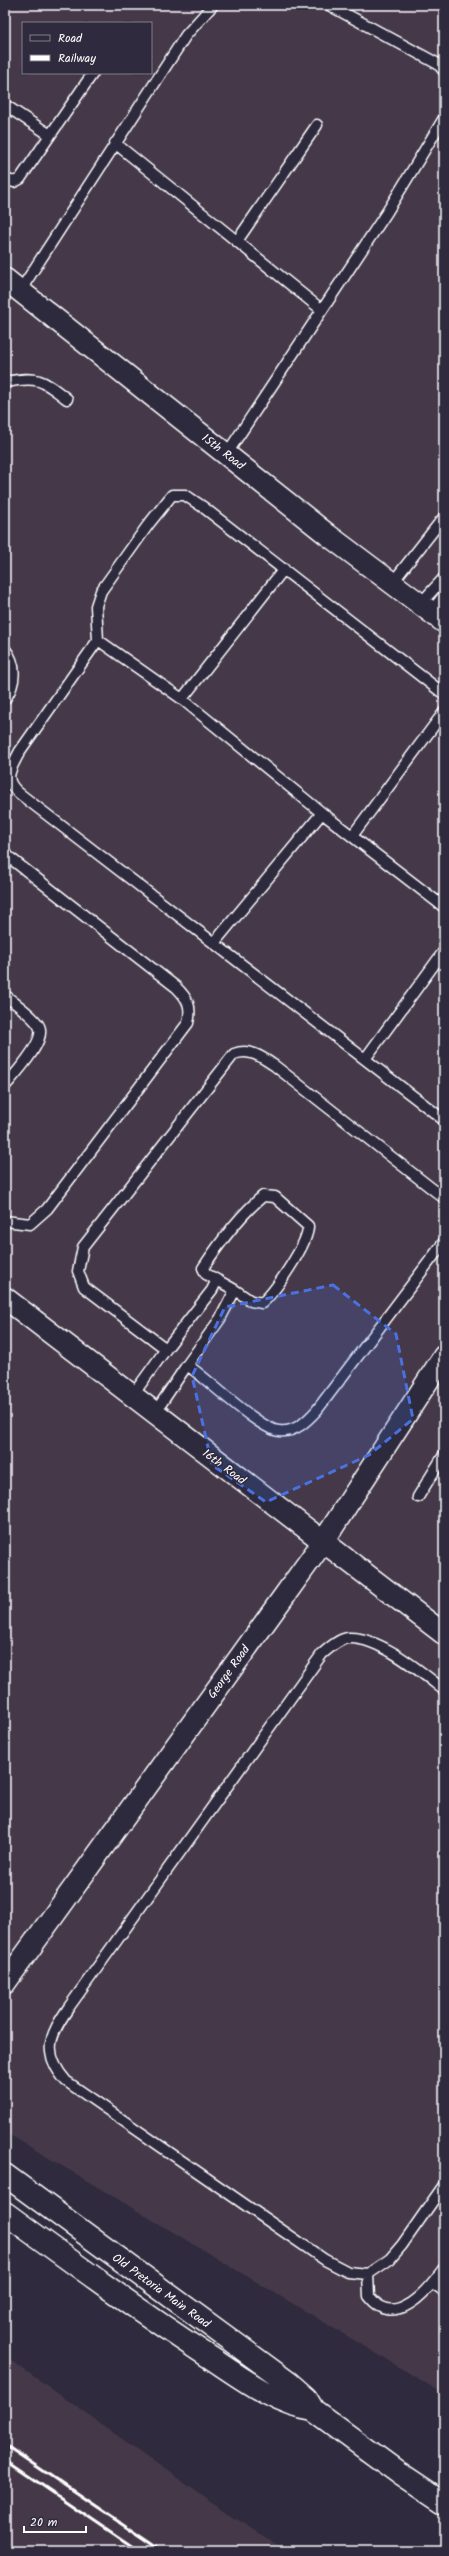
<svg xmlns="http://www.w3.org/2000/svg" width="449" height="2556" viewBox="0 0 449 2556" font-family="Kalam,sans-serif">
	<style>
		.built { fill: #443949; fill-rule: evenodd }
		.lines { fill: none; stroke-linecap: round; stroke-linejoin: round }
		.lane-casing { stroke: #fff; stroke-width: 13 }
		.street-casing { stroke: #fff; stroke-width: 24 }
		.secondary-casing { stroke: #fff; stroke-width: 25 }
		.lane { stroke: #2f2a3d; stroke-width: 10 }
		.street { stroke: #2f2a3d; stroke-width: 21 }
		.secondary { stroke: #2f2a3d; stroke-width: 22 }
		.rail { stroke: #fff; stroke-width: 3 }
		.marked { fill: #4a71e0; fill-opacity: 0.2; stroke: #4a71e0; stroke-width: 3; stroke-dasharray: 8 5; stroke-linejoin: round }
		.labels { text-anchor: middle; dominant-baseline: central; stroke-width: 3; stroke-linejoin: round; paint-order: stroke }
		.street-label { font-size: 12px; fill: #fff; stroke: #2f2a3d }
	</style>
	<rect width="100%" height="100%" fill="#2f2a3d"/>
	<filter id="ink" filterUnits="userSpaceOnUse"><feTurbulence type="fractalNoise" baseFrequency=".025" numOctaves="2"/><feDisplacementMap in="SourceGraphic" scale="8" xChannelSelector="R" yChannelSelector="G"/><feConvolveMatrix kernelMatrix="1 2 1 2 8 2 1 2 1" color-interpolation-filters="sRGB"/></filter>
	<g filter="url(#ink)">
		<path class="built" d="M5 5H444V2394L5 2132ZM23 23H151V73H23Z
			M5 2356 224 2511 287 2551H5Z"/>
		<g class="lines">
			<g class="lane-casing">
				<path id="lane" d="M329 5 438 64 444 71
					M5 105 50 135
					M115 143 322 310
					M5 179 14 182 20 179 93 73
					M237 241 317 125
					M20 291 186 35 213 5
					M5 382C38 376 41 379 67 399
					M226 455 387 212 444 118
					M392 583 444 517
					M420 604 444 578
					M431 612 444 595
					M98 640 182 699 322 813 444 907
					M5 649C17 664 16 684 5 699
					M444 694 203 507 185 495H172L148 525 101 591 96 606 98 640 20 751C11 769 1 779 20 794L444 1120
					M182 699 284 569
					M352 836 444 712
					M5 854 176 987C188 999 192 1006 188 1023L47 1209 30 1224 5 1221
					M214 943 322 813
					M5 995C15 1004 33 1015 39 1026 47 1041 14 1075 5 1086
					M365 1059 444 951
					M217 1280 235 1290
					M166 1349 212 1290 217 1280 206 1274 203 1268C220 1242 239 1216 263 1196L275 1197 308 1226C309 1242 275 1292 262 1303L251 1301 235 1290 220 1319 187 1365
					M132 1396 166 1349 84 1287 78 1271 83 1247 234 1054C250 1048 262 1057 275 1066L444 1198
					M154 1414 187 1365C207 1378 259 1429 279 1431 295 1433 307 1421 317 1410L444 1242
					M418 1497 444 1455
					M444 1690C421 1672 379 1636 348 1638 339 1639 329 1648 322 1654L69 2007C50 2035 41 2052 66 2081L325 2260 348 2272 368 2274 390 2259 402 2245 444 2185
					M368 2274 369 2296C395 2331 428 2290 444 2268
					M433 2284 444 2292"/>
			</g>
			<g class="street-casing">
				<path id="street" d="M5 279 328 535 444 622
					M5 1298 444 1634
					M5 1983 323 1542 444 1356"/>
			</g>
			<g class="secondary-casing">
				<path id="secondary" d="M5 2175 289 2383 306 2398 313 2410 399 2473 444 2503
					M5 2213C72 2262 139 2311 208 2356 240 2377 275 2404 313 2410"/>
			</g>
			<use href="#lane" class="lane"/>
			<use href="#street" class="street"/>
			<use href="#secondary" class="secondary"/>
			<path class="rail" d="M5 2445 162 2551
				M5 2460 139 2551"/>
		</g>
	</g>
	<path class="marked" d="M333 1285 396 1334 413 1419 369 1455 266 1502 212 1465 192 1376 225 1307Z"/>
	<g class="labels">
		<g class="street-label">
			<text transform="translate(223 452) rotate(38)">15th Road</text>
			<text transform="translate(224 1467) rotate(37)">16th Road</text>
			<text transform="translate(229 1672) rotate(-54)">George Road</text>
			<text transform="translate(161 2291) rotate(36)">Old Pretoria Main Road</text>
		</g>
	</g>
	<rect width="449" height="2556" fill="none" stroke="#2f2a3d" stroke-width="20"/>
	<rect x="10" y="10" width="429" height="2536" fill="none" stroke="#fff" stroke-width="1.5" filter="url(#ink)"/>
	<rect x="22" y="22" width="130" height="52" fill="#2f2a3d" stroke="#827f8b"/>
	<rect x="30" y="35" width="20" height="6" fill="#2f2a3d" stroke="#827f8b"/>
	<text x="58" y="42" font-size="12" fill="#ffffff">Road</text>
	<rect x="30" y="55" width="20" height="6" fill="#ffffff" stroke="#827f8b"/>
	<text x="58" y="62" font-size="12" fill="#ffffff">Railway</text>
	<path d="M24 2526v6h62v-6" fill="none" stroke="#ffffff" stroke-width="2"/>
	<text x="30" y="2526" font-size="12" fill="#ffffff" stroke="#2f2a3d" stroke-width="3" paint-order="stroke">20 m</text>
</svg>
